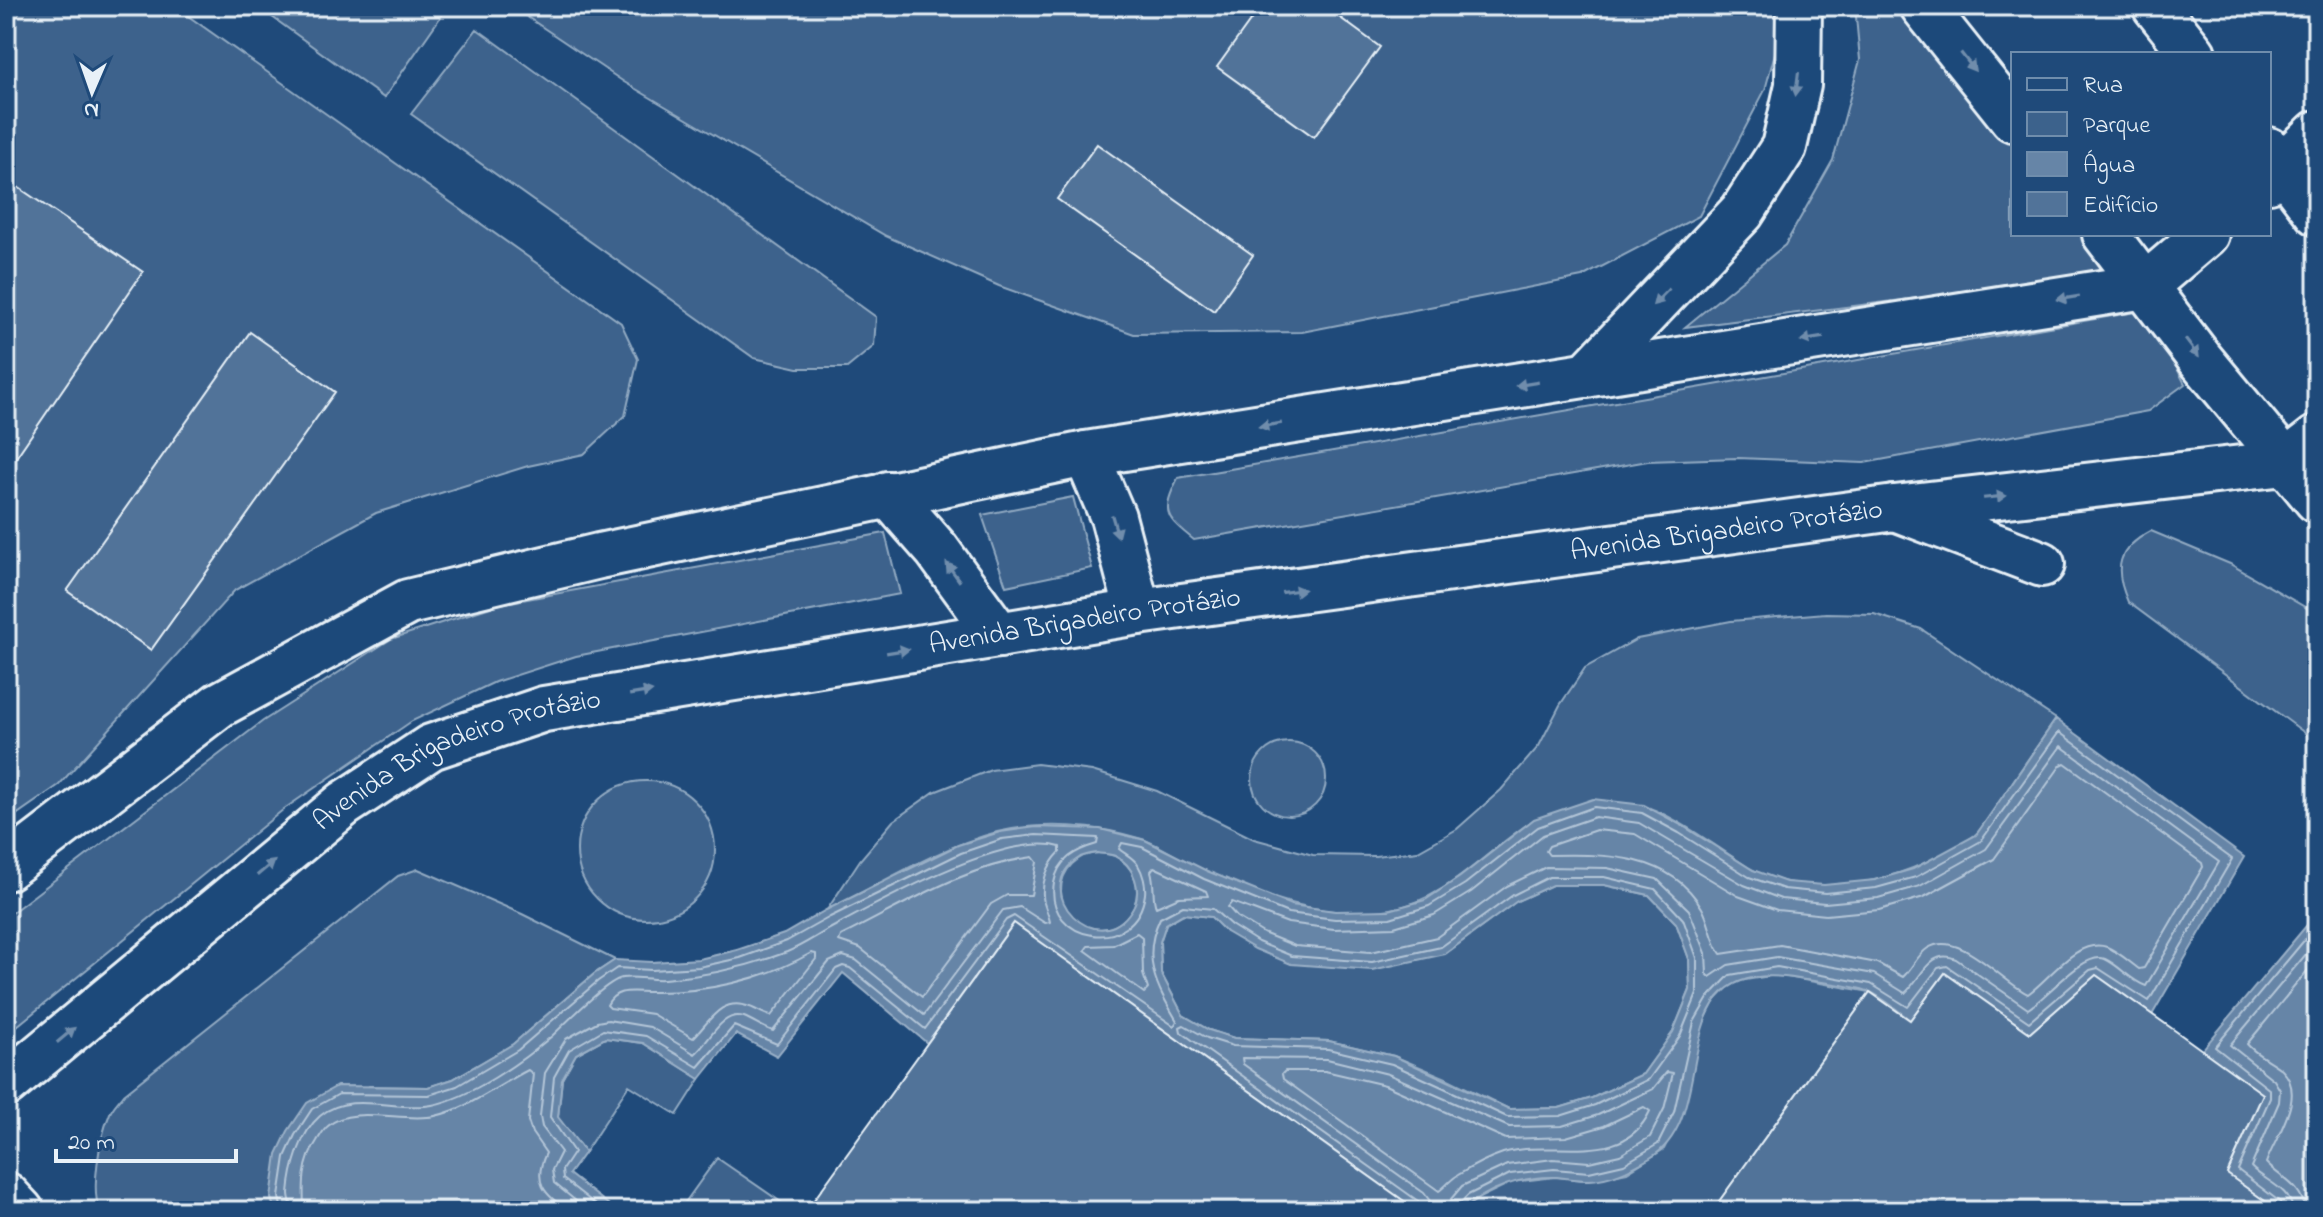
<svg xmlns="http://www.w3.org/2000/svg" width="2323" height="1217" viewBox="0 0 2323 1217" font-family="'Indie Flower',sans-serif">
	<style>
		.green { fill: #3c628c; stroke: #92aac2; stroke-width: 2 }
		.water { fill: #6685a7; stroke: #9ab0c7; stroke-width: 2; fill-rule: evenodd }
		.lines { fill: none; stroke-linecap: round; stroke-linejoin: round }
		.shore { stroke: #b4c6d8; stroke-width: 2 }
		.building { fill: #517399; stroke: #e8f1f8; stroke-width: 2 }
		.minor-casing { stroke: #e8f1f8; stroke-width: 50 }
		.major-casing { stroke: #e8f1f8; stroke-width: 50 }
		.minor { stroke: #1f4a7a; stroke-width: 44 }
		.major { stroke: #1f4a7a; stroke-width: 44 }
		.oneway { fill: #6f8dac }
		.labels { text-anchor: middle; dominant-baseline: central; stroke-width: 6; stroke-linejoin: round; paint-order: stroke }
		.street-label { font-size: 28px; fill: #e8f1f8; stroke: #1f4a7a }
	</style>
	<rect width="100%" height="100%" fill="#1f4a7a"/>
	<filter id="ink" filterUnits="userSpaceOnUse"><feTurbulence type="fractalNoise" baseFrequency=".0125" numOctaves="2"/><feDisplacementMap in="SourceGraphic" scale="16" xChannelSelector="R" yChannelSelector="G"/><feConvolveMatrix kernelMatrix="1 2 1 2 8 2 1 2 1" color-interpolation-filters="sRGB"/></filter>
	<g filter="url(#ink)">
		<path class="green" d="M6 6H174L621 323 638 359 625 416 584 454 528 466 376 513 235 590 59 785 6 822Z
			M257 6H435L444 12 384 98Z
			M511 6H1777L1783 23 1765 90 1699 216 1582 277 1302 332 1134 334 999 286 886 236 624 82Z
			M1855 6H1905L2013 140V234H2089L2120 273 1685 327 1785 245 1833 160 1860 60Z
			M477 29 876 317 874 346 847 368H798L754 358 411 114Z
			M2147 310 2185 384 2148 411 1864 463 1738 458 1648 461 1194 540C1165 517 1161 512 1178 478Z
			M1073 497 1092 568 1006 586 982 515Z
			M2151 531 2230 564 2317 614V742L2128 602C2113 568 2117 549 2151 531Z
			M885 533 900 594 576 656 495 682 412 721 284 809 6 1035V917L263 721 391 639 500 604Z
			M1826 613 1874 614 1921 629 2056 719C2038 745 2019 772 2001 799 1993 810 1986 823 1977 833 1970 841 1957 846 1948 851 1891 883 1808 902 1748 867 1727 854 1661 806 1640 806 1624 806 1541 815 1531 822 1484 852 1448 899 1391 909 1320 922 1254 893 1191 864 1175 856 1158 844 1142 839 1098 825 1042 821 997 832 937 848 882 883 827 910L860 860 893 821 934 792 991 770 1037 764 1092 771 1157 791 1254 839 1313 855 1375 856 1418 851 1457 829 1501 790 1539 746 1560 705 1585 668 1637 639 1731 621Z
			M1252 779a37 37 0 1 1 74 0a37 37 0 1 1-74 0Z
			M577 850a69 69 0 1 1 138 0a69 69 0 1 1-138 0Z
			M1061 891a38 38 0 1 1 76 0a38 38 0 1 1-76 0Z
			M418 869 522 914 615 960 594 974 513 1044 453 1079 428 1087 369 1086 271 1198 275 1211H100C90 1191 100 1137 109 1116 111 1108 119 1101 124 1094L398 876Z
			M1552 885H1604L1649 895 1676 923 1689 959 1690 990 1673 1032 1643 1074 1592 1098 1559 1108 1509 1109 1446 1078 1394 1056 1329 1041 1234 1038 1209 1030 1183 1015 1161 973 1160 942 1166 924 1184 914 1211 917 1226 932 1445 954 1517 901Z
			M1776 975 1870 992 1712 1211H1463L1473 1201 1512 1182 1555 1177 1589 1180 1627 1172 1664 1149 1681 1115 1702 1026 1714 1002 1733 982Z
			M605 1038 643 1043 700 1079 677 1115 629 1085 585 1152 558 1118 562 1079 576 1054Z
			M717 1158 794 1211H679Z"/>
		<path class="water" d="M2056 719 2244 857 2152 1015 2096 975 2030 1033 1945 973 1910 1020C1898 1011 1884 998 1870 992 1854 985 1818 982 1799 979 1655 953 1726 1113 1650 1158 1631 1169 1610 1180 1588 1180 1578 1180 1567 1178 1557 1177 1524 1176 1487 1187 1463 1211H1418L1014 923 927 1043 843 973 777 1056 736 1034 700 1079 643 1043 605 1038 576 1054 562 1079 558 1117 585 1152 569 1174 617 1211H275L271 1198 277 1154 288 1131 307 1103 337 1086 428 1087 453 1079 513 1044 594 974 615 960 652 962 699 959 737 950 784 934 826 910 958 845 1000 832 1036 827 1100 829 1145 840 1207 871 1291 905 1335 911 1389 910 1425 900 1460 877 1534 819 1593 799 1644 805 1683 826 1753 870 1786 882 1824 885 1875 880 1913 869 1976 835ZM1097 853C1102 854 1110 854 1115 856 1135 865 1143 892 1132 909 1098 964 1027 890 1079 858 1083 855 1092 854 1097 853ZM1552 885H1604L1649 895 1676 923 1689 959 1690 990 1673 1032 1643 1074 1592 1098 1559 1108 1509 1109 1394 1056 1329 1041 1234 1038 1209 1030 1183 1015 1161 973 1160 942 1166 924 1183 914 1211 917 1226 932 1255 949 1291 964 1372 970 1445 954 1517 901Z
			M2317 913V1211H2279L2227 1174 2263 1094 2202 1050Z"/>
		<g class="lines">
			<path class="shore" d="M2061 746 2219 862 2146 986C2131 981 2120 966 2105 959 2084 951 2046 998 2028 1009L1956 959C1930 947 1921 979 1905 993L1874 974 1777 957 1728 965 1710 977 1707 974 1706 953 1689 910 1657 879 1607 868 1546 867 1507 886 1437 937 1371 952 1295 946 1263 933 1237 917 1228 907 1232 902 1288 923 1334 929 1394 927 1434 915 1471 892 1543 835 1595 817 1639 823 1744 885 1781 899 1825 903 1878 898 1920 886 1986 849Z
				M2065 763 2202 863 2203 867 2144 968 2139 969C2129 962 2119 952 2107 947 2077 937 2050 979 2028 994 2001 981 1959 929 1928 948 1917 955 1912 969 1903 977L1877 963 1780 945 1721 954C1711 941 1710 922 1702 908 1670 853 1605 854 1549 855L1546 851 1549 846 1596 830 1635 834 1738 896 1777 910 1826 915 1879 910 1924 897 1994 859 2061 765Z
				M1033 857 1037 862 1031 895H1007L991 904 922 997 860 948 839 941 841 936C902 906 964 866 1033 857Z
				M1154 867 1206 891 1208 896 1179 897 1156 907C1152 899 1155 884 1151 871Z
				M1137 933 1142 937 1143 974 1148 989 1144 993 1085 950 1088 946 1113 945Z
				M811 953 816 954V959L771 1016C762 1014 755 1008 747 1006 720 997 709 1023 693 1038L652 1014 610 1008 607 1005C616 987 633 992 650 992 704 993 764 980 811 953Z
				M1285 1071H1325L1385 1085 1506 1139 1566 1137 1604 1126 1644 1107 1650 1111C1623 1170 1552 1138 1503 1153 1488 1158 1471 1167 1458 1175 1451 1179 1446 1186 1439 1191L1283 1079 1282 1074Z
				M282 1211 279 1197 285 1157 295 1135 312 1109 339 1094 429 1095 457 1086 518 1050 598 981 617 968 652 970 699 967 740 958 787 941 830 917 961 853 1002 839 1036 835 1098 838 1097 844C1076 850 1058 859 1054 883 1044 943 1136 958 1145 894 1146 885 1143 873 1138 865 1134 858 1125 854 1119 849L1122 843 1142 847 1204 879 1288 913 1335 919 1390 918 1429 906 1465 884 1538 827 1594 807 1642 813 1679 833 1749 877 1784 889 1825 893 1876 888 1916 877 1981 841 2059 732 2232 859 2149 1001 2098 968 2090 970 2029 1022 1947 966 1938 968 1908 1007 1871 984 1777 967 1730 975 1708 998 1694 1022 1674 1112 1658 1144 1624 1164 1589 1172 1554 1169 1510 1174 1468 1195 1459 1204 1458 1211
				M292 1211C292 1205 289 1199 289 1193 291 1168 300 1133 320 1116 350 1090 397 1112 432 1105 472 1097 521 1062 552 1036 566 1023 606 981 622 978 635 976 650 980 664 979 707 976 747 967 787 952 804 945 819 934 835 926 885 899 1007 831 1060 847V852C1047 865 1040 884 1044 903 1046 910 1049 916 1050 922L1045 923 1020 907 1003 910 924 1015 856 960 843 956 829 962 773 1031C763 1028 754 1021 744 1017 721 1010 709 1043 695 1054L650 1027 608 1020 597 1022 566 1039 545 1073 540 1116 542 1127 561 1152 552 1170 554 1183 588 1211
				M304 1211C303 1186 302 1163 317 1141 320 1136 324 1129 328 1126 351 1104 405 1123 435 1116 470 1108 497 1086 528 1070L533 1074 528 1121 532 1133 546 1153C532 1183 544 1193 568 1211
				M604 1211 563 1179 562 1170 574 1152 550 1117 554 1077 569 1050 603 1030 646 1036 698 1067 734 1026 777 1044 836 969 843 966 850 968 925 1029 1006 920 1014 916 1174 1026 1177 1021C1156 986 1141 958 1160 918L1183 906 1213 909 1231 925 1258 942 1292 956 1372 962 1441 947 1513 895 1549 877H1604L1655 889 1683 919 1697 958V994L1680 1036 1649 1079 1595 1105 1560 1116 1507 1117 1392 1064 1328 1049 1233 1046 1207 1038 1184 1025 1180 1027 1181 1032 1418 1201 1421 1211
				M1431 1211 1430 1201 1424 1193 1243 1064 1242 1058 1327 1059 1388 1074 1509 1127 1562 1126 1598 1115 1653 1089 1667 1072 1673 1073 1664 1109 1650 1137 1620 1155 1589 1162 1553 1159 1507 1165 1462 1186 1451 1199 1448 1211
				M2283 1211 2280 1202 2238 1170 2270 1098V1090L2215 1047 2317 925
				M2293 1211C2291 1188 2264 1181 2251 1167L2279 1102 2280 1090 2274 1080 2230 1045 2317 941
				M2305 1211C2303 1185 2281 1179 2266 1163 2275 1137 2308 1095 2282 1070 2271 1061 2256 1055 2247 1044L2317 959"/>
		</g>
		<path class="building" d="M1261 6H1324L1380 47 1314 137 1217 67Z
			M1097 144 1253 255 1214 311 1057 199Z
			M6 179 143 272 6 472Z
			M250 332 335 392 151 650 67 591Z
			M1014 923 1418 1211H806Z
			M1945 973 2030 1033 2096 975 2177 1032 2263 1094 2227 1174 2279 1211H1712L1870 992 1910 1020Z"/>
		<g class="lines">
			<g class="minor-casing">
				<path id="minor" d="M1895 508 2042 564
					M6 1195 21 1211"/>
			</g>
			<g class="major-casing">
				<g id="major">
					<path d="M1923 6 2013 119"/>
					<path d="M2155 6 2193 54"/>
					<path d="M2269 150 2317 213"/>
					<path d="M2269 180 2317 133"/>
					<path d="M2105 234 2201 360 2317 500"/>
					<path d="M1587 375 1742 212 1784 147 1798 85 1799 6"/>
					<path d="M1086 454 1113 517 1138 612"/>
					<path d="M2285 463 2317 438"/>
					<path d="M888 494 937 550 999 635"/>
					<path d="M6 868 219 705 408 602 599 556 1086 454 2145 286 2206 234"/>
					<path id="s1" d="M6 1084 344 804 431 747 544 709 1138 612 1895 508 2285 463"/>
				</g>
			</g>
			<use href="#minor" class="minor"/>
			<use href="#major" class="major"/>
		</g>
		<defs><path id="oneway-solid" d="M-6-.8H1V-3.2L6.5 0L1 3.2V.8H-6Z" transform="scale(2)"/></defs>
		<g class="oneway">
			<use href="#oneway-solid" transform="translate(1968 62) rotate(52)"/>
			<use href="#oneway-solid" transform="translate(1797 84) rotate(97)"/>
			<use href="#oneway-solid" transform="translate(1661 297) rotate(134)"/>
			<use href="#oneway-solid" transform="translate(2068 298) rotate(171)"/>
			<use href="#oneway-solid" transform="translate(1812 339) rotate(171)"/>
			<use href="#oneway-solid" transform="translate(2192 348) rotate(53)"/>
			<use href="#oneway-solid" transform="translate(1527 384) rotate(171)"/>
			<use href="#oneway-solid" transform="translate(1270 425) rotate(171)"/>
			<use href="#oneway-solid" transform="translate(1995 497) rotate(-6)"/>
			<use href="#oneway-solid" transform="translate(1115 526) rotate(74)"/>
			<use href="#oneway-solid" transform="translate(953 572) rotate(-126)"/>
			<use href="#oneway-solid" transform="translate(1293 591) rotate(-8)"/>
			<use href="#oneway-solid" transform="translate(898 651) rotate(-9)"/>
			<use href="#oneway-solid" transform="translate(641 693) rotate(-9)"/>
			<use href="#oneway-solid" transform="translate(266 868) rotate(-40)"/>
			<use href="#oneway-solid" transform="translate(66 1035) rotate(-40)"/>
		</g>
	</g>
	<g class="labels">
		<g class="street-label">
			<text stroke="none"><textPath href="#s1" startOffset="1858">Avenida Brigadeiro Protázio</textPath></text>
			<text stroke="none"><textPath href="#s1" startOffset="1210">Avenida Brigadeiro Protázio</textPath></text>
			<text stroke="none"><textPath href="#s1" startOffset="562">Avenida Brigadeiro Protázio</textPath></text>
		</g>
	</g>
	<rect width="2323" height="1217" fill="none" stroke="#1f4a7a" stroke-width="32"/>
	<rect x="16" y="16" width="2291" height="1185" fill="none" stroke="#e8f1f8" stroke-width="3" filter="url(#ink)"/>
	<rect x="2011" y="52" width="260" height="184" fill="#1f4a7a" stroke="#6f8dac" stroke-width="2"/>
	<rect x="2027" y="78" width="40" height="12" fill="#1f4a7a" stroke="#6f8dac" stroke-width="2"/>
	<text x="2083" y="92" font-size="24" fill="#e8f1f8">Rua</text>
	<rect x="2027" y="112" width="40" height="24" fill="#3c628c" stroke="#6f8dac" stroke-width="2"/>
	<text x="2083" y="132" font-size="24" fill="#e8f1f8">Parque</text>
	<rect x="2027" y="152" width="40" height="24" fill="#6685a7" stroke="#6f8dac" stroke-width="2"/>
	<text x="2083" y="172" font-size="24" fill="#e8f1f8">Água</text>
	<rect x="2027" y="192" width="40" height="24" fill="#517399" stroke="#6f8dac" stroke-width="2"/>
	<text x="2083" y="212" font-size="24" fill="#e8f1f8">Edifício</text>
	<g transform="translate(92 92) rotate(182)" stroke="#1f4a7a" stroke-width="6" paint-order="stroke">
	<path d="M0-6L14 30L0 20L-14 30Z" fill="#e8f1f8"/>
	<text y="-12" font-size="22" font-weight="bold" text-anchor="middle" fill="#e8f1f8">N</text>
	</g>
	<path d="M56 1149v12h180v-12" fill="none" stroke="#e8f1f8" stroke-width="4"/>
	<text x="68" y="1149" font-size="24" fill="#e8f1f8" stroke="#1f4a7a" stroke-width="6" paint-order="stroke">20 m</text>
</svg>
